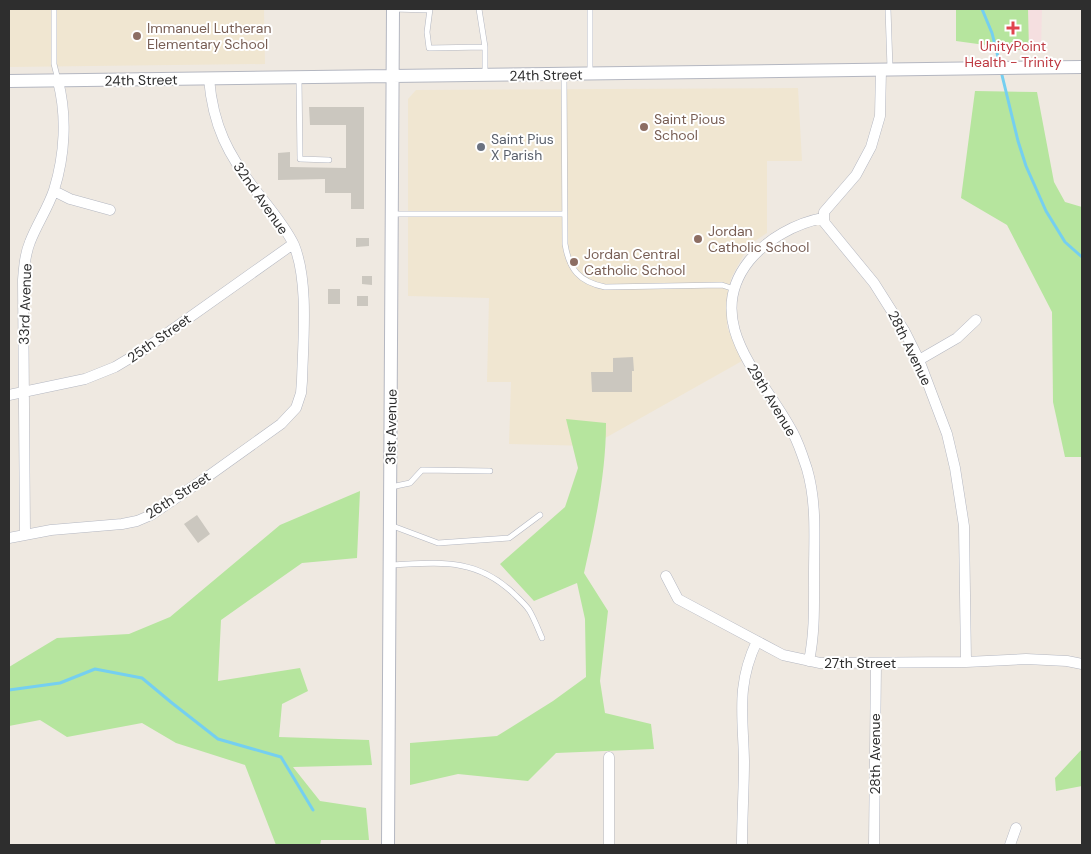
<svg xmlns="http://www.w3.org/2000/svg" width="1091" height="854" viewBox="0 0 1091 854" font-family="'DM Sans',sans-serif">
	<style>
		.education { fill: #f0e6d1 }
		.medical { fill: #f5dfe0 }
		.green { fill: #b6e59e }
		.lines { fill: none; stroke-linecap: round; stroke-linejoin: round }
		.stream { stroke: #75cff0; stroke-width: 3 }
		.building { fill: #cbc7bf }
		.service-casing { stroke: #b4b7c1; stroke-width: 6 }
		.minor-casing { stroke: #b4b7c1; stroke-width: 11 }
		.tertiary-casing { stroke: #b4b7c1; stroke-width: 14 }
		.service { stroke: #fff; stroke-width: 5 }
		.minor { stroke: #fff; stroke-width: 10 }
		.tertiary { stroke: #fff; stroke-width: 12 }
		.health-dot { fill: #e0444e; stroke: #fff; stroke-width: 2 }
		.education-dot { fill: #8d6e63; stroke: #fff; stroke-width: 2 }
		.worship-dot { fill: #6b7280; stroke: #fff; stroke-width: 2 }
		.labels { text-anchor: middle; dominant-baseline: central; stroke-width: 4; stroke-linejoin: round; paint-order: stroke }
		.education-label { font-size: 14px; fill: #785e54; stroke: #fff; text-anchor: start }
		.health-label { font-size: 14px; fill: #be3a42; stroke: #fff }
		.street-label { font-size: 14px; fill: #2e2e2e; stroke: #fff }
		.worship-label { font-size: 14px; fill: #5b616d; stroke: #fff; text-anchor: start }
	</style>
	<rect width="100%" height="100%" fill="#efe9e1"/>
	<path class="education" d="M9 9H264L265 64 9 67Z
		M798 88 802 161H767V233L749 245 731 278 727 327 742 361 591 446 509 444 511 382H487L489 298 408 296V99L416 90Z"/>
	<path class="medical" d="M983 9H1042L1041 48 984 47Z"/>
	<path class="green" d="M956 9H1028L1029 51 956 41Z
		M975 91 1037 92 1054 182 1065 202 1082 207V457H1065L1053 402 1052 312 1007 225 961 198Z
		M566 419 606 423C606 474 595 524 584 573L608 611 600 681 605 713 651 724 654 749 556 753 528 781 458 774 410 785V743L497 736 553 701 586 677 585 619 577 583 534 601 500 564 565 507 578 468Z
		M360 491 357 558 302 563 221 620 218 681 300 668 308 691 282 704 279 737 369 740 372 765 293 767 320 801 366 808 369 840H321L320 845H276L245 765 176 743 142 723 67 737 40 720 9 726V667L57 638 129 634 170 617 280 525Z
		M1082 749V786L1056 791 1055 778Z"/>
	<g class="lines">
		<path class="stream" d="M982 9 992 33 1000 65
			M1001 71 1018 141 1026 166 1046 211 1065 242 1082 257
			M9 690 60 683 95 669 142 678 172 703 218 739 281 757 313 810"/>
	</g>
	<path class="building" d="M309 107H364V209H351V193H325V179L278 180V153L290 152V167L346 168V125H310Z
		M356 238H369V246L356 247Z
		M362 276H372V285L362 284Z
		M328 289H340V304H328Z
		M357 296H368V306H357Z
		M633 357 634 371H632V392H592L591 372H613V358Z
		M197 515 210 534 198 543 184 524Z"/>
	<g class="lines">
		<g class="service-casing">
			<path id="service" d="M54 9V64L58 80
				M393 9 430 10
				M430 9 427 32 429 48 485 47
				M479 9 485 47V75
				M590 9V74
				M888 9 890 68
				M564 75 565 244C569 269 579 282 605 287L722 285 734 289
				M299 79 300 159 329 160
				M392 214H564
				M391 487 410 483 422 470 490 471
				M390 525 438 543 509 538 540 515
				M390 565C439 563 475 557 513 593 518 598 525 604 529 610 534 618 538 629 542 638"/>
		</g>
		<g class="minor-casing">
			<path id="minor" d="M881 70 880 116 871 147 856 175 824 212V222L874 283 905 332 919 360 947 434 955 468 964 526 966 662
				M54 191 70 199 110 210
				M919 360 957 338 976 320
				M9 395 85 379 115 367 145 349 293 244
				M25 534 23 280C24 267 25 254 30 242 37 224 48 208 54 190 65 155 67 116 58 81
				M9 538 51 530 122 524 137 521 151 515 207 477 281 424 296 408 301 393 302 381C303 341 309 282 294 245 285 226 270 209 257 192 228 155 213 126 209 79
				M666 576 678 599 783 655 820 663 966 662 1026 659 1067 661 1082 664
				M809 661C815 632 814 604 814 574 814 539 817 503 807 469 803 457 799 444 793 433 766 380 700 323 749 261 767 239 796 223 823 218
				M609 845V757
				M742 845C742 817 744 789 744 761 743 715 736 685 757 641
				M874 845 876 663
				M1010 845 1016 828"/>
		</g>
		<g class="tertiary-casing">
			<path id="tertiary" d="M9 81 1082 67
				M388 845 393 9"/>
		</g>
		<use href="#service" class="service"/>
		<use href="#minor" class="minor"/>
		<use href="#tertiary" class="tertiary"/>
	</g>
	<path class="health-dot" d="M1010.5 20.5h5v5h5v5h-5v5h-5v-5h-5v-5h5z"/>
	<g class="education-dot">
		<circle cx="137" cy="36" r="5"/>
		<circle cx="644" cy="127" r="5"/>
		<circle cx="698" cy="239" r="5"/>
		<circle cx="574" cy="262" r="5"/>
	</g>
	<circle class="worship-dot" cx="481" cy="147" r="5"/>
	<g class="labels">
		<g class="education-label">
			<text x="147" y="28">Immanuel Lutheran<tspan x="147" dy="16">Elementary School</tspan></text>
			<text x="654" y="119">Saint Pious<tspan x="654" dy="16">School</tspan></text>
			<text x="708" y="231">Jordan<tspan x="708" dy="16">Catholic School</tspan></text>
			<text x="584" y="254">Jordan Central<tspan x="584" dy="16">Catholic School</tspan></text>
		</g>
		<g class="health-label">
			<text x="1013" y="46">UnityPoint<tspan x="1013" dy="16">Health - Trinity</tspan></text>
		</g>
		<g class="street-label">
			<text transform="translate(546 75) rotate(-1)">24th Street</text>
			<text transform="translate(141 80) rotate(-1)">24th Street</text>
			<text transform="translate(261 198) rotate(55)">32nd Avenue</text>
			<text transform="translate(25 304) rotate(-88)">33rd Avenue</text>
			<text transform="translate(159 338) rotate(-35)">25th Street</text>
			<text transform="translate(910 348) rotate(64)">28th Avenue</text>
			<text transform="translate(772 400) rotate(59)">29th Avenue</text>
			<text transform="translate(391 427) rotate(-89)">31st Avenue</text>
			<text transform="translate(178 495) rotate(-33)">26th Street</text>
			<text x="860" y="663">27th Street</text>
			<text transform="translate(875 754) rotate(-90)">28th Avenue</text>
		</g>
		<g class="worship-label">
			<text x="491" y="139">Saint Pius<tspan x="491" dy="16">X Parish</tspan></text>
		</g>
	</g>
	<rect width="1091" height="854" fill="none" stroke="#2e2e2e" stroke-width="20"/>
</svg>
